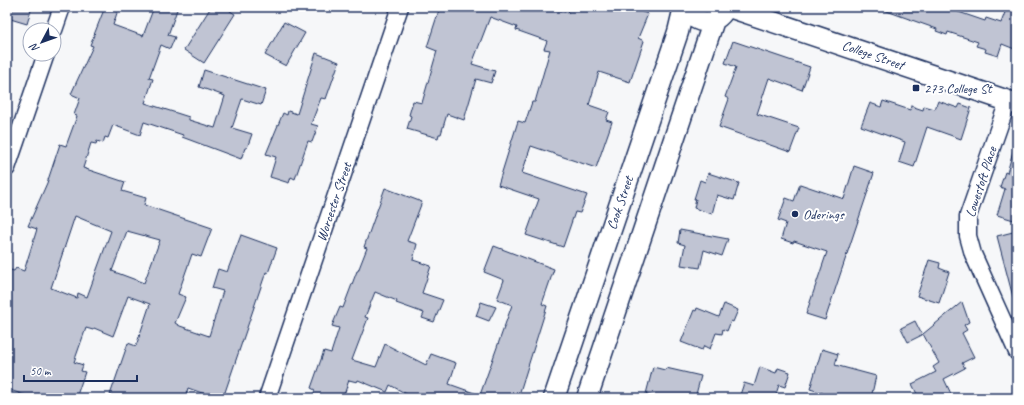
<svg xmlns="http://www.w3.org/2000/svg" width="1024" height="405" viewBox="0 0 1024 405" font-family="Caveat,sans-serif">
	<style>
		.building { fill: #c0c4d3; stroke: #1b2f5e; fill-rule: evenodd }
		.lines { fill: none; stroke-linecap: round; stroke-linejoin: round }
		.minor-casing { stroke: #1b2f5e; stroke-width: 19 }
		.tertiary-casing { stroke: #1b2f5e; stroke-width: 23 }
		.minor { stroke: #fff; stroke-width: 16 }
		.tertiary { stroke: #fff; stroke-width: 20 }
		.poi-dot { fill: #1b2f5e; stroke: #fff; stroke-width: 1.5 }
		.labels { text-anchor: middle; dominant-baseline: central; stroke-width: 4; stroke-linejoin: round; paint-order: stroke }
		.street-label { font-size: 14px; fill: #1b2f5e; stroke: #fff }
		.poi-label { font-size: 14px; fill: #1b2f5e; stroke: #fff; text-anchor: start }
	</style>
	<rect width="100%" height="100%" fill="#f6f7f9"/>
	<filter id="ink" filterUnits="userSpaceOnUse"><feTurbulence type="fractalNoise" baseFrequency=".025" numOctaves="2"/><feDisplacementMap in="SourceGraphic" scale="8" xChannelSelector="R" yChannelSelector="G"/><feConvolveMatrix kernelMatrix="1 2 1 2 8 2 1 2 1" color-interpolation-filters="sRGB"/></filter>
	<g filter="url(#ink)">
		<path class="building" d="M10 7H32L27 24 7 18Z
			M105 7H119L113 25 143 36 154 7H178L168 35 175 37 170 49 161 45 149 78 153 79 145 103 189 117V120L215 128 225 96 199 87 204 70 266 90 261 105 242 99 232 128 252 134 247 148H245L241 159 182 137 183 135 144 122 140 135 113 125 108 138 105 137 103 143 97 141 96 144 91 143 83 168 125 182 122 191 146 198 144 205 212 228 201 257 192 254 178 294 186 297 175 323 180 326 209 336 223 291 212 288 218 269 227 272 241 235 277 248 268 273 266 272 223 398H216L188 388 185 398H119L110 395 128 343 136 346 150 304 128 296 113 336 94 328 93 330 86 328 74 362 83 365 81 371 85 372 76 398H33L7 389V269L14 271 16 268 24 271 37 229 28 226 47 183 60 144 66 146 77 116 74 115 80 98 71 94 93 46 90 45ZM75 216 111 231 87 297 78 293 77 298 51 288ZM127 231 160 240 144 283 112 271Z
			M211 7H233L230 11 235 14 204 63 184 50Z
			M440 7H548L568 13 570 7H629L648 14 638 38 644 41 630 82 599 72 589 105 609 112 606 120 612 122 596 168 531 146 522 173 587 195 580 213 575 212 563 247 526 235 539 199 498 185 518 121 525 123 532 102H535L550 50 544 49 547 41 516 30 517 27 490 17 472 64 495 71 491 83 476 79 464 120 447 114 441 134H439L438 138 407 129 411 116 409 115 413 101 422 103 437 51 427 47Z
			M881 7H944L985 21 986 18 1001 23 1007 7H1017V50L1002 44 998 56 985 52 986 49 976 46 978 42 948 32 947 35 936 31 937 29 881 9Z
			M284 22 305 33 286 66 265 55Z
			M733 41 810 67 802 90 769 78 757 114 799 128 790 152 719 127 729 99 725 97 736 67 725 63Z
			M316 53 339 62 326 99 321 98 311 124 318 126 312 142 308 141 295 179 291 177 289 183 270 177 276 157 266 154 283 113 287 115 288 111 297 114Z
			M883 101 910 110 911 106 923 110 924 106 935 109 938 101 958 108 960 104 971 108 961 139 927 127 914 167 899 162 905 142 861 126 870 103 881 107Z
			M1013 151H1017V221L997 215 1005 189 1000 187 1005 172 1007 173Z
			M854 166 874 173 825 320 806 314 827 252 794 241 793 243 781 239 786 223 778 220 786 198 794 201 800 184 844 199Z
			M708 173 739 183 734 200 717 195 712 214 694 208 696 199H694L700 180 705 182Z
			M385 188 422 202 407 241 417 244 413 260 431 266 422 293 443 300 434 322 422 318 424 313 396 303 397 301 375 292 365 317 368 318 352 360 376 367 385 344 426 365 431 354 456 363 449 384 480 395 512 305 497 299 504 280 484 272 494 246 554 269 542 304 547 306 518 398H414L390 385 387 392 358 380 357 382 349 380 343 398H312L315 390 311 388 324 351 331 353 339 328 332 326 340 307 343 308 357 271H358L367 248 364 247Z
			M680 230 728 239 722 256 704 250 700 268 681 265 685 245 678 243Z
			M1017 231V297H1013L997 236Z
			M929 260 940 263 939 268 949 272 939 303 917 296Z
			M481 302 496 307 489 321 476 316Z
			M962 302 969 322 964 325 967 330 962 333 974 357 962 363 965 368 944 379 953 398H919L912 384 936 372 933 367 939 363 923 334Z
			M724 304 738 310 733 322 731 321 727 331 723 329 722 334 716 333 710 349 704 346 702 350 681 342 694 310 696 311 697 308 719 317Z
			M915 321 922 335 908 342 901 328Z
			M822 349 838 354 835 365 876 376 871 398H821L823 393 810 389Z
			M653 367 665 370 666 368 701 376 695 398H661L646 394Z
			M760 367 776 373 778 368 790 372 785 387 779 385 776 394 783 396 782 398H739L744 383 754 386Z"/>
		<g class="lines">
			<g class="minor-casing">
				<path id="minor" d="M54 30 62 7
					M1008 101 968 216V236L973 254 1017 352
					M7 168 46 54
					M267 398 400 7"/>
			</g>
			<g class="tertiary-casing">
				<path id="tertiary" d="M686 7C693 23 712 27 723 12
					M729 7 1017 104
					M554 398 678 32 684 7
					M587 398 714 20"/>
			</g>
			<use href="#minor" class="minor"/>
			<use href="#tertiary" class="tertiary"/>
		</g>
	</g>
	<g class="poi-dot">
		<rect x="912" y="84" width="8" height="8" rx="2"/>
		<circle cx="795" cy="214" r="4"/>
	</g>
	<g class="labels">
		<g class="street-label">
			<text transform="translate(873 55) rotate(19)">College Street</text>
			<text transform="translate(981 182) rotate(-72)">Lowestoft Place</text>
			<text transform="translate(334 202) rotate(-71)">Worcester Street</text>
			<text transform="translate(620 203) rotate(-71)">Cook Street</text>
		</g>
		<g class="poi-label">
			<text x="924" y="88">273 College St</text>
			<text x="803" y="214">Oderings</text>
		</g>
	</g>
	<rect width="1024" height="405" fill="none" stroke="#fff" stroke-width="24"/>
	<rect x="12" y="12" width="1000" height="381" fill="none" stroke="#1b2f5e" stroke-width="1.5" filter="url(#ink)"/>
	<g transform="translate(42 42) rotate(229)"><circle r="19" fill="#ffffff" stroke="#a4acbf"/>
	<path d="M0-3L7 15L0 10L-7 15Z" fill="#1b2f5e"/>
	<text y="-6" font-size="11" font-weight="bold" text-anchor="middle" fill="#1b2f5e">N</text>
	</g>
	<path d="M24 375v6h113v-6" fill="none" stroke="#1b2f5e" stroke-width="2"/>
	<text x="30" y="375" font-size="12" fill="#1b2f5e" stroke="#ffffff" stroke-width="3" paint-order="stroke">50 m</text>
</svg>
